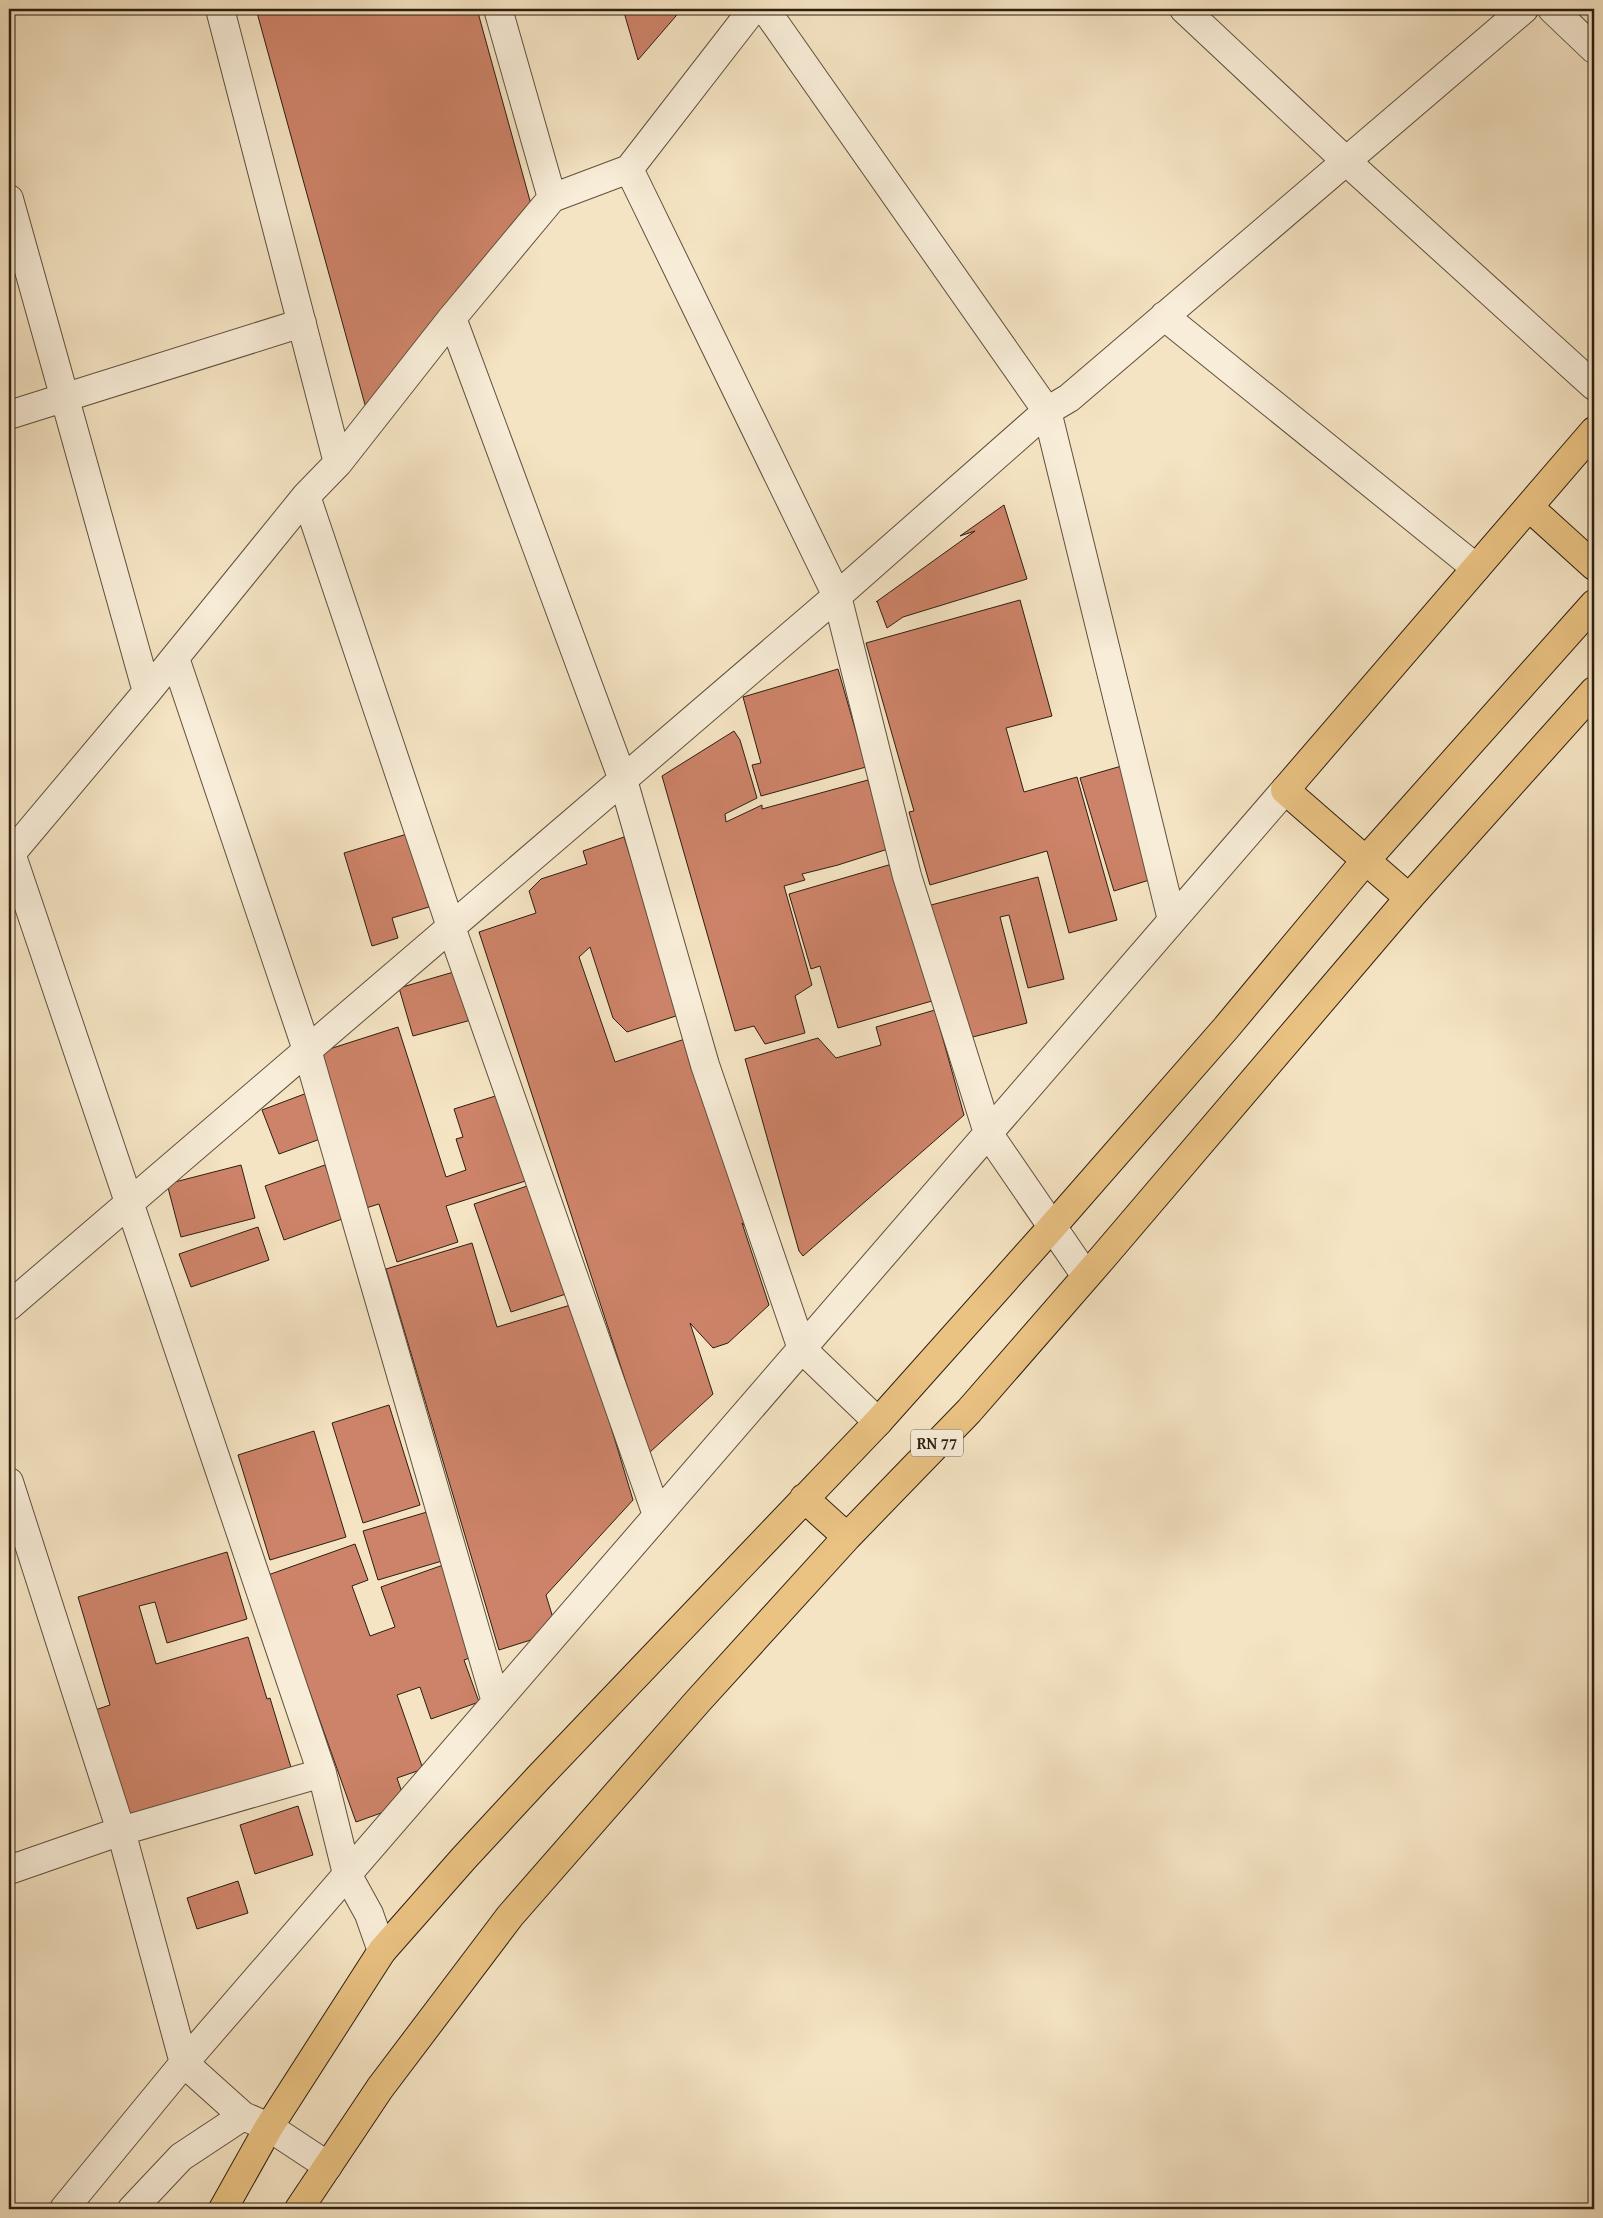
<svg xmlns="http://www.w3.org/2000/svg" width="1603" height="2218" viewBox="0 0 1603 2218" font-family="'Gentium Book Plus',serif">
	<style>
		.building { fill: #cd8369; stroke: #2d1e11 }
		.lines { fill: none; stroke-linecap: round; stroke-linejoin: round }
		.street-casing { stroke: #5f503e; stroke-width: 30 }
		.primary-casing { stroke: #2d1e11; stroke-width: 30 }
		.highway-casing { stroke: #2d1e11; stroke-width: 30 }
		.street { stroke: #f8edd8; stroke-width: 28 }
		.primary { stroke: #eac282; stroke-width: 28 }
		.highway { stroke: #eac282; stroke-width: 28 }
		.labels { text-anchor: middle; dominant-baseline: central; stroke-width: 4.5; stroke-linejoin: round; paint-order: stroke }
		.shield { fill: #f8edd8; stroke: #6a5c4d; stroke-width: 1 }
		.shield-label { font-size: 16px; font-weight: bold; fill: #2d1e11 }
	</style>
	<rect width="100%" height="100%" fill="#f5e4c3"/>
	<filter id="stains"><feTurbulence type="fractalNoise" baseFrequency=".004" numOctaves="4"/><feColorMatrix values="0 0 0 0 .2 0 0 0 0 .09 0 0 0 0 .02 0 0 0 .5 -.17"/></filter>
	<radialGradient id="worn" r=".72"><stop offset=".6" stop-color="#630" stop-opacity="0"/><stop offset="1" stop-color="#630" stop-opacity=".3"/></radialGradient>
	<path class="building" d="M256 9H477L532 208 367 412Z
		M623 9H682L638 60Z
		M1004 505 1027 579 903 617 887 628 877 601 876 602 975 531 960 536Z
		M1020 600 1052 716 1006 728 1024 792 1077 777 1117 920 1069 933 1047 851 930 885 909 812 914 811 866 643Z
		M838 669 866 767 761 796 752 765 761 763 743 697Z
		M734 731 740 740 757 798 725 814 726 822 762 805V809L868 780 888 849 838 865 802 874 805 880 784 886 812 985 795 996 805 1033 765 1044 754 1026 735 1031 662 776Z
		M1125 765 1159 877 1114 891 1080 778Z
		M407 834 429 907 392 918 398 938 372 946 344 853Z
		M624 837 671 983 685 1013 627 1032 613 1018 590 947 579 957 615 1062 688 1038 751 1233 742 1223 769 1305 728 1343 713 1348 690 1323 713 1394 649 1453 479 932 536 913 529 891 541 879 587 864 583 851Z
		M892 864 932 1001 838 1028 820 966 811 969 789 894Z
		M1038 877 1064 979 1028 988 1009 915 1000 917 1027 1023 965 1039 931 905Z
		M457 971 471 1020 413 1036 399 988Z
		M935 1010 964 1115 803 1256 799 1251 745 1059 818 1038 836 1058 881 1045 876 1027Z
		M398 1027 446 1177 466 1170 456 1139 463 1137 454 1109 505 1093 532 1179 446 1206 458 1242 397 1262 379 1204 366 1208 317 1053Z
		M307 1093 323 1138 279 1154 262 1110Z
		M241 1165 255 1218 181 1237 167 1184Z
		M325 1165 345 1218 284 1240 265 1186Z
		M536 1183 572 1292 511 1312 474 1204Z
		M258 1227 269 1260 191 1287 179 1254Z
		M472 1243 497 1327 574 1304 633 1500 546 1595 553 1618 534 1639 499 1650 386 1269Z
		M389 1405 420 1505 363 1523 332 1423Z
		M314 1431 346 1537 270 1560 238 1455Z
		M427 1512 442 1561 378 1580 363 1531Z
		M355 1544 368 1580 352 1586 370 1636 395 1627 381 1587 446 1564 475 1656 464 1660 479 1702 431 1719 420 1687 397 1695 423 1769 397 1778 406 1804 356 1822 268 1575Z
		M227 1552 247 1619 167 1643 155 1602 139 1606 156 1664 248 1637 267 1699 270 1698 293 1774 128 1823 95 1710 110 1705 78 1597Z
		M298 1806 313 1855 255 1874 240 1825Z
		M238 1881 248 1913 197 1929 187 1898Z"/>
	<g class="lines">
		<g class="street-casing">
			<path id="street" d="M220 9 338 463
				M498 9 552 198
				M765 9 1047 411 1172 920
				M1184 9 1346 161 1594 386
				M1552 9 1594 49
				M629 169 837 596 907 876 988 1133 1086 1276
				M9 199 147 692
				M1164 316 1476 568
				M452 318 623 780 705 1065 802 1349 878 1422
				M9 415 302 323
				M306 496 451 927 657 1515
				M175 658 307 1050 496 1702
				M11 853 322 1773 347 1874 369 1914 382 1951
				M9 856 147 692 306 496 338 463 452 318 552 198 629 169 753 9
				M9 1306 837 596 1047 411 1069 398 1524 9
				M9 1482 121 1831 184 2063 243 2116 269 2127 328 2166
				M9 1870 121 1831 322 1773
				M64 2209 184 2063 1285 790
				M132 2209 181 2157 243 2116"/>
		</g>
		<g class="primary-casing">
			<path id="primary" d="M804 1498 847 1537
				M223 2209 269 2127 382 1951 464 1858 540 1776 878 1422 1052 1227 1226 1028 1366 860 1594 604
				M299 2209 380 2088 510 1916 698 1701 847 1537 969 1411 1104 1256 1409 898 1594 691"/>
		</g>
		<g class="highway-casing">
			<path id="highway" d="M1529 507 1594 566
				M1409 898 1285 790 1594 431"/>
		</g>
		<use href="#street" class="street"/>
		<use href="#primary" class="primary"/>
		<use href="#highway" class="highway"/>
	</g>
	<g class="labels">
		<rect class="shield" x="911" y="1429.5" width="52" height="27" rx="4"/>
		<g class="shield-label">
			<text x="937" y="1443">RN 77</text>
		</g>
	</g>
	<rect width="1603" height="2218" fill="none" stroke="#f5e4c3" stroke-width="30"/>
	<rect x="10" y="10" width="1583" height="2198" fill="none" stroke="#2d1e11" stroke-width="2.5"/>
	<rect x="15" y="15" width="1573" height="2188" fill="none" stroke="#2d1e11"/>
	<rect width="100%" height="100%" filter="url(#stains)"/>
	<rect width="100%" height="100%" fill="url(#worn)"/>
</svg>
